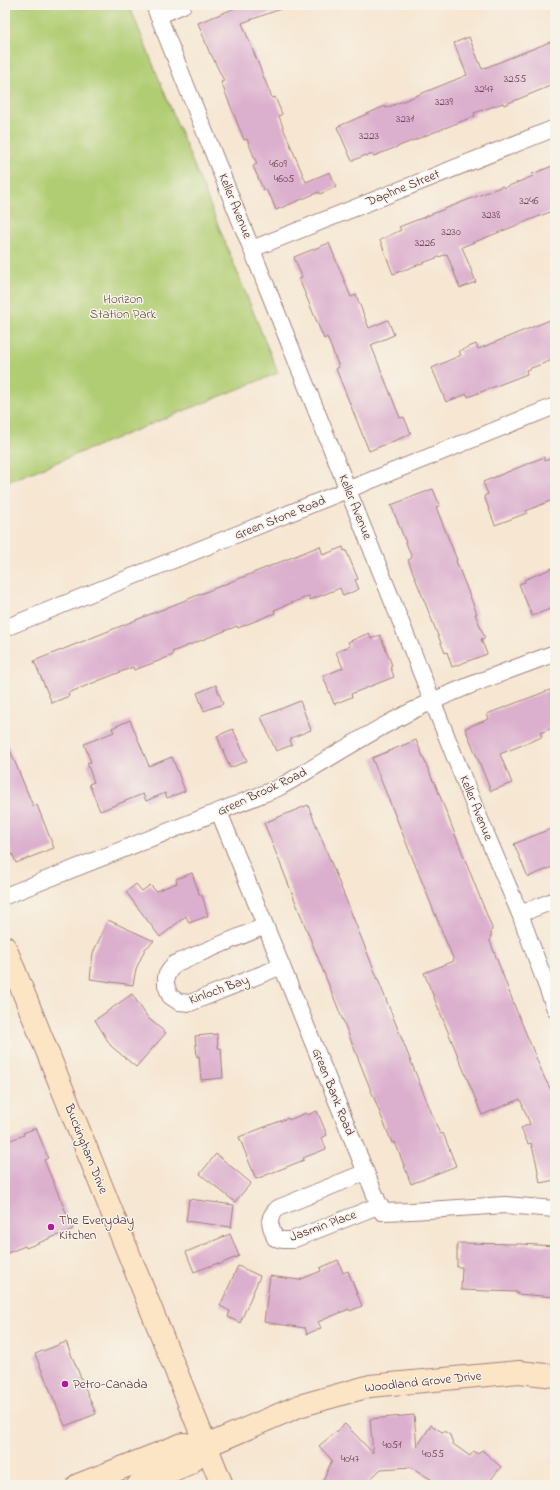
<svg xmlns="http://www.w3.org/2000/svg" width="560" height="1490" viewBox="0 0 560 1490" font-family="'Indie Flower',sans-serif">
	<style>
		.green { fill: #b1cd73; stroke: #7e764f }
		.building { fill: #dbafce }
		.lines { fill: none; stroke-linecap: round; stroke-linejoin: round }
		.street-casing { stroke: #a0827e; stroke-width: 18 }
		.secondary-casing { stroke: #a0827e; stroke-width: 24 }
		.street { stroke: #fff; stroke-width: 16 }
		.secondary { stroke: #fce5c4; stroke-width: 22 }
		.poi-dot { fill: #b5179e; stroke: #f7f3e8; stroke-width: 1.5 }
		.labels { text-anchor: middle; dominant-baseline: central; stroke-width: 3; stroke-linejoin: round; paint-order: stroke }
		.number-label { font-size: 11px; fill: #6e4354 }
		.street-label { font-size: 13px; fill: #4a1f2b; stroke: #f7f3e8 }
		.park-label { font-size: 13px; fill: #644a3d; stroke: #f7f3e8 }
		.poi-label { font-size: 13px; fill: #4a1f2b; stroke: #f7f3e8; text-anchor: start }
	</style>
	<rect width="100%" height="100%" fill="#f7f3e8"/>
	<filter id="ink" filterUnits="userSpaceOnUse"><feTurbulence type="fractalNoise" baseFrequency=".025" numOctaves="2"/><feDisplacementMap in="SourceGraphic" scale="8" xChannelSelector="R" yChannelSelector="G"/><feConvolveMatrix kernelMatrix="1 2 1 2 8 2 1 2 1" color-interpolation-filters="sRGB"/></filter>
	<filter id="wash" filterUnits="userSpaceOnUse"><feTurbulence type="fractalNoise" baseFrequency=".012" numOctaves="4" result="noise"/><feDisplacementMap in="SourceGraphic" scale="16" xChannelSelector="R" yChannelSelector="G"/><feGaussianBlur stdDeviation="0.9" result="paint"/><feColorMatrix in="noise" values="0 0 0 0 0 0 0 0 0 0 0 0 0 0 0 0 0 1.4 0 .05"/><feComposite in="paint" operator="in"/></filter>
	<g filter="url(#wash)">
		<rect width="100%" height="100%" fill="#f6e6d2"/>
		<path class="green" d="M5 5H129L278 373 5 483Z"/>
		<g id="blocks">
			<path class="building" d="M243 5H286V7L242 23 272 98 275 97 282 114 279 116 284 130 306 182 330 172 336 187 320 194 319 192 276 210 270 195 269 196 266 189 264 191 253 166 257 164 247 139 244 140 221 82 224 81 211 54H210L198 23Z
				M469 37 482 69 555 40V84L504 105 503 103 474 113 475 116 374 156 373 154 367 156 366 155 352 161 337 127 385 106 386 108 467 75 454 43Z
				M555 165V210L462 247 476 282 460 288 447 254 393 274 380 240 401 230 399 227 503 186 504 188 533 176 532 174Z
				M329 243 351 297 356 295 369 328 388 320 394 335 371 345 400 418 404 417 411 434 369 451 336 369 339 367 327 337 324 339 299 279 302 277 294 257Z
				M555 318V359L526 370 527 374 468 397 467 394 446 402 432 368 461 355 459 351 476 344 478 349Z
				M544 457 545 461 551 458 555 468V499L526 511 527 513 495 525 484 496 488 494 483 482Z
				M433 489 440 506 436 507 457 560 456 561 477 614H475L485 638 481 639 487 654 452 667 447 652 445 653 408 560 412 558 391 505Z
				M320 546 323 555 343 547 344 551 346 550 358 579 355 580 359 589 343 596 340 588 310 600 309 596 274 610 275 613 238 628 237 626 172 652 173 655 156 662 134 670 133 667 68 693 69 696 52 703 34 661Z
				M555 567V607L532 616 519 584 525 582 524 580Z
				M369 633 371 639 380 635 392 665 390 666 394 677 351 694 352 697 334 704 323 676 343 668 336 652 350 646 348 642Z
				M216 685 223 704 204 711 197 693Z
				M555 688V727L540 733 542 737 500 754 512 783 491 791 465 728 489 719 487 714Z
				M300 701 311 730 291 738V740H290L292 745 276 751 261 717Z
				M130 720 149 766 172 757 185 791 167 798 165 793 146 801 143 794 100 811 89 784 94 782 87 763 91 762 84 744 114 732 112 728Z
				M233 729 247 761 230 768 217 736Z
				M5 738 33 806 37 805 54 848 16 863 5 837Z
				M416 740 433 781H434L492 928 490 941 515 1007 545 1079 552 1092 555 1091V1180L540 1183 536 1161 531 1143 528 1144 521 1128 530 1124 520 1099 482 1115 424 973 454 961 372 758Z
				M308 805 440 1134 443 1133 456 1166 411 1184 395 1142 392 1143 264 823Z
				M555 827V866L528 877 514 844Z
				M192 873 200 896 202 895 208 916 189 923 186 916 160 937 126 892 136 884 142 891 150 885 156 891 177 883 176 879Z
				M108 920 154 941 145 949 136 969 133 985 90 979 93 953Z
				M132 994 148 1018 166 1033 136 1067 111 1046 95 1020Z
				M217 1034 218 1048H221L223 1078 201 1080 199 1056 197 1057 195 1036Z
				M317 1111 327 1135 322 1138 326 1149 303 1158 304 1160 256 1179 239 1137 288 1118 289 1120 306 1113 307 1115Z
				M36 1128 48 1158 44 1160 73 1229 26 1248 25 1246 5 1254V1142L24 1135 23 1133Z
				M216 1154 251 1183 235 1202 200 1174Z
				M189 1199 234 1205 231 1227 186 1221Z
				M230 1234 239 1256 218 1265V1263L194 1272 186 1252Z
				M457 1243 521 1244 555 1246V1297L517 1294V1292L461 1290 462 1267H457Z
				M338 1260 343 1273 348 1271 362 1306 350 1311 349 1309 318 1322 321 1328 307 1334 305 1328 264 1322 270 1276 299 1280 321 1271 320 1268Z
				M238 1266 260 1276 240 1323 228 1317 230 1311 220 1306Z
				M66 1342 96 1414 65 1426 35 1354Z
				M414 1415 417 1447 431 1425 442 1432 444 1431 450 1435 453 1444 470 1456 474 1451 478 1454 482 1450 501 1467 489 1482 485 1485H440L411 1467 381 1469 364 1485H321L332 1460 319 1446 345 1424 373 1453 370 1419Z"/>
		</g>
	</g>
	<g filter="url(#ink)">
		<use href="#blocks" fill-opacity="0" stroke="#a0827e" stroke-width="1"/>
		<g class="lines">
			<g class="street-casing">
				<path id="street" d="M154 5 476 810 520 914 555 1009
					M158 16 183 5
					M252 249 555 128
					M5 628 555 406
					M219 812 382 1212 412 1211 505 1205 555 1209
					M5 896 278 788C330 759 379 725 433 701 472 683 514 669 555 653
					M520 914 555 900
					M265 926 174 964 166 976V985L170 996 179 1002 190 1003 282 966
					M366 1172 278 1208C266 1219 270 1224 275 1238L283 1240H292L380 1205"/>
			</g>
			<g class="secondary-casing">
				<path id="secondary" d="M5 947 222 1485
					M78 1485 183 1444 206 1446
					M138 1485 190 1463 206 1446 299 1406 370 1386 519 1372 555 1376"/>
			</g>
			<use href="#street" class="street"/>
			<use href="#secondary" class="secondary"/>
		</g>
	</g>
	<g class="poi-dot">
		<circle cx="51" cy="1227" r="4"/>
		<circle cx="65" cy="1384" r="4"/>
	</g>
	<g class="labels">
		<g class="number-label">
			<text x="515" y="79">3255</text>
			<text x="484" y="89">3247</text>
			<text x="444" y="102">3239</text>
			<text x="405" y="119">3231</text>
			<text x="369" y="136">3223</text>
			<text x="278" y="164">4609</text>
			<text x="284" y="179">4605</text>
			<text x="529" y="201">3246</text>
			<text x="491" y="215">3238</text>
			<text x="451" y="232">3230</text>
			<text x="425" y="243">3226</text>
			<text x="392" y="1445">4051</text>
			<text x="433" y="1454">4055</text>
			<text x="350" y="1459">4047</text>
		</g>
		<g class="street-label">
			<text transform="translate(403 188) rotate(-22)">Daphne Street</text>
			<text transform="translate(235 206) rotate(68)">Keller Avenue</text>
			<text transform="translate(355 507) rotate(68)">Keller Avenue</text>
			<text transform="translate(280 518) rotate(-22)">Green Stone Road</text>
			<text transform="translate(262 792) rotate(-25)">Green Brook Road</text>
			<text transform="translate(476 808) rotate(68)">Keller Avenue</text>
			<text transform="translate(219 990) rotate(-20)">Kinloch Bay</text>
			<text transform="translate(333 1092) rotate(68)">Green Bank Road</text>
			<text transform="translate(86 1149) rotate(68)">Buckingham Drive</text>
			<text transform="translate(323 1226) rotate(-20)">Jasmin Place</text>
			<text transform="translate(423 1382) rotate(-6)">Woodland Grove Drive</text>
		</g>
		<g class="park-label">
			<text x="123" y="299">Horizon<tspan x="123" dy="15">Station Park</tspan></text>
		</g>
		<g class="poi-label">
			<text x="59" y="1220">The Everyday<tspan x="59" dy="15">Kitchen</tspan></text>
			<text x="73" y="1384">Petro-Canada</text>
		</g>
	</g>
	<rect width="560" height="1490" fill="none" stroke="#f7f3e8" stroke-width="20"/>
</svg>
